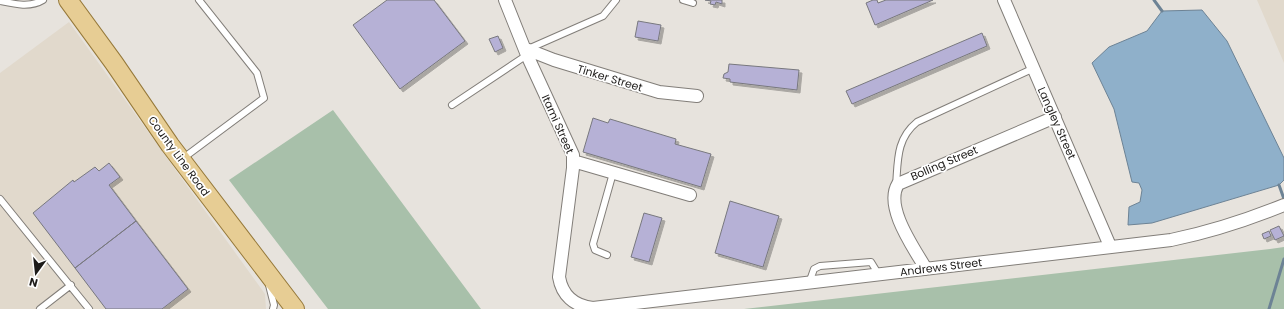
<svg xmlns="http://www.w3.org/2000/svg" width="1284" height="309" viewBox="0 0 1284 309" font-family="Poppins,sans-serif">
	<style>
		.built { fill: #e1d9cc }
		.green { fill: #a8c0aa }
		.water { fill: #8fb0ca; stroke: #6d8395 }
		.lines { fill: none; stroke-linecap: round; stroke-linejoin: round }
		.stream { stroke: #6d8395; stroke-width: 3 }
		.building { fill: #b6b1d6; stroke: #78787e; filter: url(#shadow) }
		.lane-casing { stroke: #827e79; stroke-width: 8 }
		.street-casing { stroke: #827e79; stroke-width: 14 }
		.primary-casing { stroke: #96793a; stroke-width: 20 }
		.lane { stroke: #fff; stroke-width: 6 }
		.street { stroke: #fff; stroke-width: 12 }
		.primary { stroke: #e7cd94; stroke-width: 18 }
		.labels { text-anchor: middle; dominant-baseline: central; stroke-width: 3.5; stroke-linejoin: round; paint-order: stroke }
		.street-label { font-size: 11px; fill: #1d1b19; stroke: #fff }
	</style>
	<defs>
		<filter id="shadow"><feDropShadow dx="3" dy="3" stdDeviation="0" flood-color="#0004"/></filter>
	</defs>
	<rect width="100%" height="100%" fill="#e7e3dd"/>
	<path class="built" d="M1257 0H1284V63Z
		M69 22 265 294 266 309H0V73Z"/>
	<path class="green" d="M333 110 481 309H328L229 180Z
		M1284 247V309H744L1270 249Z"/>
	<path class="water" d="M1202 10 1227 41 1284 158V180L1279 185 1152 223 1128 225 1129 207 1140 202 1142 190 1139 183 1132 182 1114 109 1092 63 1109 47 1147 31 1162 11Z"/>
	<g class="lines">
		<path class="stream" d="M1154 0 1162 11
			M1279 185 1284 199
			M1269 309 1284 259"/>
	</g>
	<path class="building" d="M387 0H434L465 41 400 89 353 25Z
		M705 0H722V4L716 2 715 5 710 4 711 1Z
		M873 0H877L878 3 886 0H933L875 25 866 3Z
		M638 21 661 25 658 41 635 37Z
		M982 33 987 46 852 104 846 91Z
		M498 36 503 48 495 52 489 39Z
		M729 64 799 70 797 90 730 82V79L723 78 724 74 728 72Z
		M593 118 608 123 610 119 676 139 675 144 711 154 701 187 583 152Z
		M109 163 120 177 109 185 136 221 75 268 33 213 73 180 74 182 95 167 99 171Z
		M730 201 779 216 763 267 715 253Z
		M644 213 662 218 649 262 631 257Z
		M136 221 188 289 162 309H106L75 268Z
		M1279 226 1284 236 1275 240 1270 230Z
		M1269 231 1271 236 1264 239 1262 234Z"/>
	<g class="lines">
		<g class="lane-casing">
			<path id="lane" d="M683 0 693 3
				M0 1C14 4 30 8 43 0
				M528 49 603 16 616 0
				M452 105 527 55
				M182 159 264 98 257 73 199 0
				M896 186C898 161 896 139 917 122L1032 69
				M0 199 89 309
				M607 255 595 250 593 244 613 173
				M809 283 814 269 820 266 871 262 879 275
				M269 285 274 305 273 309
				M40 309 71 285"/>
		</g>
		<g class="street-casing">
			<path id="street" d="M505 0 527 55 573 155V168L559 277C562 295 574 306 593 308L1171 240C1210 232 1247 220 1284 205
				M1004 0 1110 246
				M526 49 554 60 659 92 697 96
				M573 161 690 195
				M926 269C914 248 884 207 898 184L1055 117"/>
		</g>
		<g class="primary-casing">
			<path id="primary" d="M68 0 114 63 170 145 295 309"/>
		</g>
		<use href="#lane" class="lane"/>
		<use href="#street" class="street"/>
		<use href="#primary" class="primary"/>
	</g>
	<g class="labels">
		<g class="street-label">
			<text transform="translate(610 78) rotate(17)">Tinker Street</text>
			<text transform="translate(1057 123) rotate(66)">Langley Street</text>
			<text transform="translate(558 124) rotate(66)">Itami Street</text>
			<text transform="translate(179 156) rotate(54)">County Line Road</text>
			<text transform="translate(944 163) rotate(-23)">Bolling Street</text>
			<text transform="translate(941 267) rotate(-7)">Andrews Street</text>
		</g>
	</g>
	<g transform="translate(36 273) rotate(195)" stroke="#ffffff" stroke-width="3" paint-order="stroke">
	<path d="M0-3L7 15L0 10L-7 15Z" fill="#1d1b19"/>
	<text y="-6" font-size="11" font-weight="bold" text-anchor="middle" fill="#1d1b19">N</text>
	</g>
</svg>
